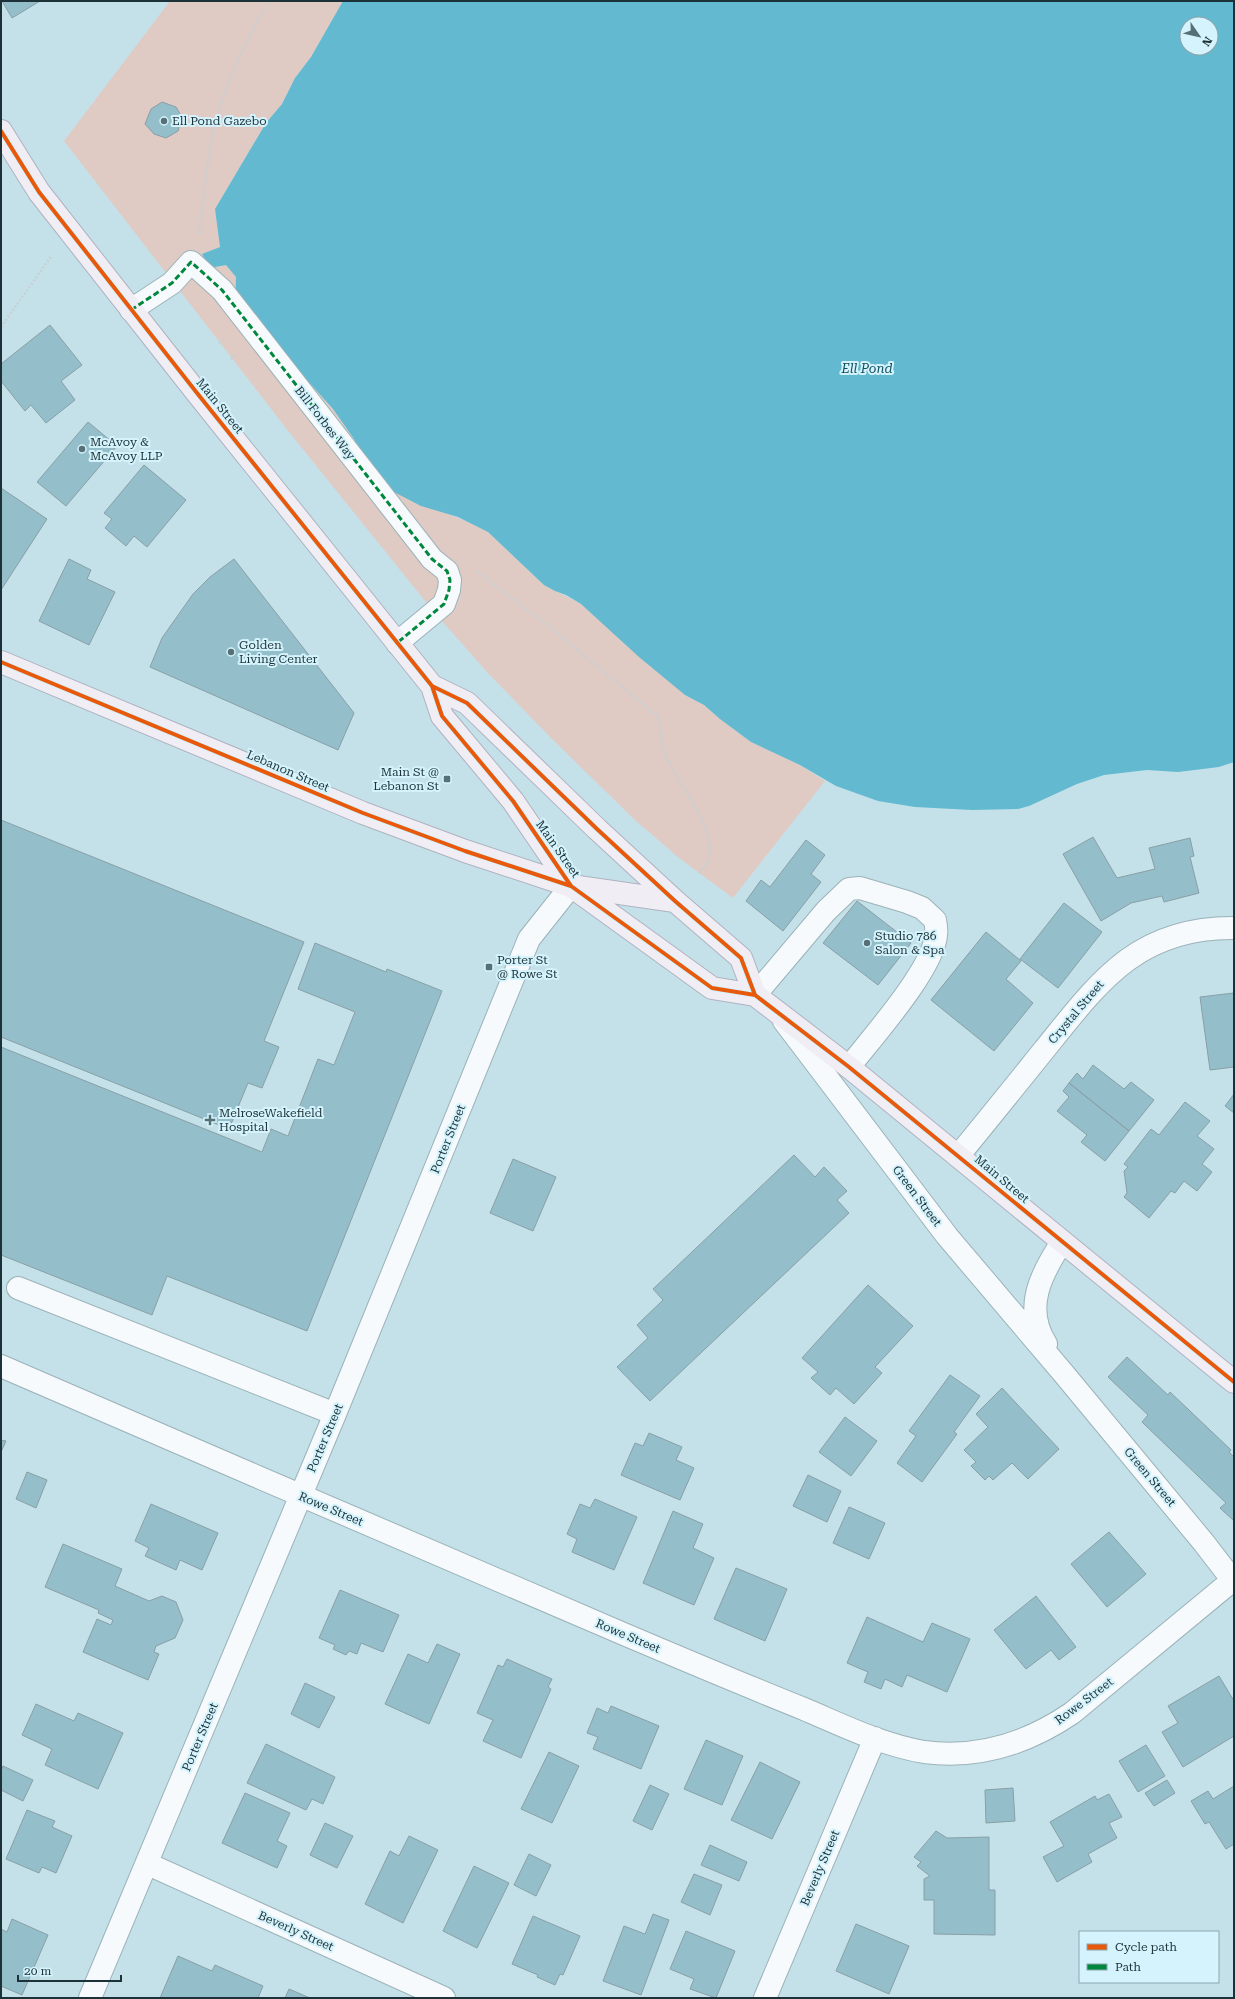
<svg xmlns="http://www.w3.org/2000/svg" width="1235" height="1999" viewBox="0 0 1235 1999" font-family="'Roboto Serif',serif">
	<style>
		.green { fill: #e0cac4 }
		.water { fill: #63b9cf; fill-rule: evenodd }
		.building { fill: #94bfca; stroke: #899fa6 }
		.lines { fill: none; stroke-linecap: round; stroke-linejoin: round }
		.minor-casing { stroke: #9bb2b8; stroke-width: 24 }
		.major-casing { stroke: #afb2bf; stroke-width: 24 }
		.path { stroke: #c7d0d3; stroke-width: 2.5; stroke-dasharray: 2 2; stroke-linecap: butt }
		.minor { stroke: #f6fafc; stroke-width: 22 }
		.major { stroke: #f0eef4; stroke-width: 22 }
		.quiet { stroke: #00873e; stroke-width: 3; stroke-dasharray: 6 3; stroke-linecap: butt }
		.cycleway-casing { stroke: #d4f3fc; stroke-width: 6 }
		.cycleway { stroke: #e8590c; stroke-width: 4 }
		.poi-dot { fill: #576f76; stroke: #d4f3fc; stroke-width: 1.5 }
		.labels { text-anchor: middle; dominant-baseline: central; stroke-width: 4; stroke-linejoin: round; paint-order: stroke }
		.poi-label { font-size: 12px; fill: #1d3238; stroke: #d4f3fc; text-anchor: start }
		.street-label { font-size: 12px; fill: #1d3238; stroke: #d4f3fc }
		.water-label { font-size: 13px; font-style: italic; fill: #104f5e; stroke: #d4f3fc }
	</style>
	<rect width="100%" height="100%" fill="#c4e1ea"/>
	<path class="green" d="M170 1H343L311 57 295 78 282 104 266 123 215 209 220 247 202 254 210 268 226 265 236 277 235 300 333 409 354 439 364 459 443 512 471 523 488 532 544 585C556 592 569 597 581 604L685 695 704 705 720 719 751 742 800 765 825 781 733 898 679 858 636 821 553 740 486 671 434 612 289 432 64 141Z"/>
	<path class="water" d="M343 1H1234V762L1219 767 1178 772 1147 770 1104 775 1077 784 1029 806 1018 809 972 810 915 807 878 801 836 786 800 765 751 742 720 719 704 705 685 695 639 657 581 604 566 595 555 591 544 585 488 532 458 517 421 506 392 491 364 459 354 439 333 409 235 300 236 277 226 265 210 268 202 254 220 247 215 209 266 123 282 104 295 78 311 57ZM1187 24H1211V48H1187Z"/>
	<path class="building" d="M2 1H40L12 18Z
		M162 102 176 107 182 117 178 131 166 138 154 134 145 124 151 109Z
		M50 325 82 365 61 381 75 400 46 423 31 405 25 411 1 381V364Z
		M88 422 117 446 66 506 37 482Z
		M144 465 186 500 147 547 134 536 126 546 105 528 112 519 104 513Z
		M1 488 47 519 1 590Z
		M69 559 91 570 87 579 115 592 89 645 39 621Z
		M234 559 354 713 338 750 150 667 162 638 193 594 210 577Z
		M1 820 304 942 264 1041 279 1047 262 1088 248 1083 229 1129 1 1037Z
		M1093 837 1117 878 1155 869 1149 848 1190 838 1194 856 1190 857 1199 893 1164 902 1162 896 1131 903 1101 921 1063 854Z
		M806 840 825 855 811 874 821 882 783 931 746 901 761 880 770 887Z
		M857 901 911 943 878 985 823 943Z
		M1064 903 1102 932 1058 988 1020 959Z
		M986 932 1021 961 1006 979 1033 1003 994 1051 931 1000Z
		M315 943 386 972 387 969 442 991 307 1331 167 1276 152 1315 1 1255V1047L262 1152 271 1129 288 1136 318 1059 334 1065 355 1012 298 989Z
		M1234 993V1067L1210 1070 1200 997Z
		M1093 1065 1124 1089 1131 1082 1154 1100 1129 1131 1069 1083 1077 1073 1083 1079Z
		M1069 1083 1129 1131 1105 1161 1081 1142 1087 1135 1057 1111 1069 1097 1063 1091Z
		M1234 1094V1113L1225 1106Z
		M1185 1102 1210 1121 1197 1136 1214 1149 1202 1164 1212 1172 1197 1191 1184 1181 1175 1193 1171 1191 1149 1218 1124 1197 1127 1193 1124 1171 1128 1167 1124 1164 1151 1129 1159 1135Z
		M794 1155 815 1177 824 1167 847 1191 837 1200 849 1213 650 1401 617 1367 648 1338 637 1325 663 1300 653 1289Z
		M513 1159 556 1177 533 1231 490 1213Z
		M868 1285 913 1326 875 1367 882 1373 854 1404 836 1388 830 1395 811 1378 818 1372 802 1358Z
		M1127 1357 1168 1395 1170 1392 1231 1450 1229 1452 1234 1457V1521L1220 1508 1226 1503 1142 1422 1148 1415 1108 1377Z
		M950 1375 980 1396 954 1432 957 1434 922 1482 897 1463 916 1436 909 1431Z
		M1002 1388 1059 1449 1028 1479 1012 1463 993 1480 989 1476 985 1480 971 1466 976 1462 964 1450 988 1427 976 1414Z
		M845 1417 877 1441 851 1476 819 1452Z
		M649 1433 682 1447 676 1460 694 1468 680 1500 621 1475 635 1443 643 1446Z
		M1 1440 6 1441 1 1452Z
		M27 1472 47 1480 36 1508 16 1499Z
		M808 1475 841 1491 827 1522 793 1506Z
		M595 1499 637 1517 614 1570 572 1552 577 1539 567 1534 580 1504 590 1508Z
		M151 1504 218 1533 202 1570 180 1560 176 1570 145 1556 149 1548 135 1541Z
		M849 1507 885 1523 869 1559 833 1543Z
		M673 1511 703 1524 693 1548 714 1558 694 1605 643 1583Z
		M1109 1532 1146 1574 1107 1607 1071 1564Z
		M63 1544 122 1569 115 1586 149 1601 162 1596 176 1602 183 1620 175 1638 156 1646 154 1652 159 1654 148 1680 83 1652 97 1619 111 1625 113 1620 98 1613 99 1610 45 1587Z
		M736 1568 787 1589 765 1641 714 1619Z
		M340 1590 399 1615 383 1652 361 1643 357 1654 349 1651 346 1655 333 1649 335 1645 319 1638Z
		M1036 1596 1076 1647 1059 1660 1051 1650 1026 1669 994 1630Z
		M867 1617 923 1642 932 1623 970 1639 947 1692 907 1675 902 1687 885 1679 881 1689 864 1682 868 1672 847 1663Z
		M437 1644 460 1654 429 1724 385 1704 408 1654 428 1663Z
		M507 1659 552 1679 548 1687 551 1689 521 1758 483 1741 493 1720 477 1713 498 1665 503 1667Z
		M1219 1676 1234 1701V1736L1183 1767 1162 1732 1178 1723 1168 1706Z
		M305 1683 335 1697 319 1728 291 1714Z
		M36 1704 74 1721 78 1713 123 1733 98 1789 45 1765 52 1749 22 1735Z
		M611 1706 659 1726 641 1769 593 1749 598 1737 587 1733 597 1708 608 1713Z
		M706 1740 743 1756 722 1805 684 1789Z
		M266 1744 335 1777 323 1804 312 1799 306 1810 247 1783Z
		M1146 1745 1165 1776 1138 1792 1119 1761Z
		M549 1752 579 1766 552 1823 521 1809Z
		M760 1762 800 1782 772 1839 731 1820Z
		M3 1766 33 1780 23 1801 1 1790V1770Z
		M1167 1780 1175 1793 1154 1806 1145 1793Z
		M650 1785 669 1794 652 1830 633 1821Z
		M1234 1786V1844L1226 1849 1209 1822 1205 1824 1191 1801 1208 1791 1213 1799Z
		M1013 1788 1015 1821 986 1823 985 1790Z
		M245 1793 290 1813 277 1841 287 1846 277 1868 222 1843Z
		M1109 1794 1122 1817 1109 1823 1117 1838 1088 1854 1092 1862 1057 1882 1043 1857 1064 1846 1050 1822 1095 1796 1097 1800Z
		M27 1810 55 1821 52 1827 72 1836 56 1873 42 1867 39 1873 6 1859Z
		M325 1823 353 1836 337 1868 310 1855Z
		M936 1831 947 1838 989 1837V1890H995V1935L934 1934V1900H924V1879L930 1876 917 1866 921 1862 914 1857Z
		M409 1836 438 1850 403 1923 365 1904 390 1851 399 1856Z
		M710 1845 747 1862 739 1881 701 1865Z
		M529 1854 551 1865 536 1896 514 1885Z
		M474 1866 509 1883 477 1948 443 1931Z
		M694 1874 722 1885 710 1915 681 1902Z
		M653 1914 669 1920 641 1995 603 1981 624 1926 645 1934Z
		M533 1916 580 1936 563 1975 560 1974 555 1985 537 1977 538 1975 512 1964Z
		M12 1919 48 1935 22 1995 1 1986V1929L7 1932Z
		M856 1924 909 1946 889 1994 836 1971Z
		M686 1931 735 1951 716 1998 690 1989 694 1979 670 1969Z
		M178 1956 212 1971 215 1965 263 1986 258 1998H160Z
		M289 1989 310 1998H285Z"/>
	<g class="lines">
		<g class="minor-casing">
			<path id="minor" d="M131 310 172 283 191 262 222 290 432 559 447 571 450 580 449 590 444 604 397 643
				M755 995 826 911 849 889 860 888 907 902 922 908 935 920C936 925 937 930 936 935 934 968 871 1039 849 1067
				M784 1021 947 1236 1064 1374 1204 1543 1234 1582
				M958 1156C987 1121 1015 1086 1044 1050 1099 982 1137 927 1234 928
				M18 1288 335 1414
				M1046 1344C1023 1308 1041 1274 1062 1242
				M1 1366C209 1456 418 1546 626 1635 685 1660 744 1685 804 1709 842 1725 882 1745 924 1752 978 1759 1028 1743 1072 1713L1233 1580
				M148 1864 444 1998
				M90 1998 335 1414 529 939 571 886
				M765 1998 875 1738"/>
		</g>
		<g class="major-casing">
			<path id="major" d="M1 131 39 192 197 393 432 686 442 716 513 801 571 886 712 988 755 995 849 1067 1234 1382
				M1 662 363 813 465 851 571 886 675 901
				M432 686 467 703 597 829 675 901 741 958 755 995"/>
		</g>
		<path class="path" d="M199 234C204 195 207 154 217 116 228 76 249 38 268 1
			M1 327 52 255
			M219 343 225 339
			M231 359 235 354
			M478 572 546 624 656 715C664 727 659 740 664 753 676 781 719 831 708 861 707 865 702 869 699 873"/>
		<use href="#minor" class="minor"/>
		<use href="#major" class="major"/>
		<path class="quiet" d="M131 310 172 283 191 262 222 290 432 559 447 571 450 580 449 590 444 604 397 643"/>
		<g class="cycleway-casing">
			<path id="cycleway" d="M1 131 39 192 197 393 432 686 442 716 513 801 571 886 712 988 755 995 849 1067 1234 1382
				M1 662 363 813 465 851 571 886
				M432 686 467 703 597 829 675 901 741 958 755 995"/>
		</g>
		<use href="#cycleway" class="cycleway"/>
	</g>
	<g class="poi-dot">
		<circle cx="164" cy="121" r="4"/>
		<circle cx="82" cy="449" r="4"/>
		<circle cx="231" cy="652" r="4"/>
		<rect x="443" y="775" width="8" height="8" rx="2"/>
		<circle cx="867" cy="943" r="4"/>
		<rect x="485" y="963" width="8" height="8" rx="2"/>
		<path d="M208 1114h4v4h4v4h-4v4h-4v-4h-4v-4h4z"/>
	</g>
	<g class="labels">
		<g class="poi-label">
			<text x="172" y="121">Ell Pond Gazebo</text>
			<text x="90" y="442">McAvoy &amp;<tspan x="90" dy="14">McAvoy LLP</tspan></text>
			<text x="239" y="645">Golden<tspan x="239" dy="14">Living Center</tspan></text>
			<text x="439" y="772" text-anchor="end">Main St @<tspan x="439" dy="14">Lebanon St</tspan></text>
			<text x="875" y="936">Studio 786<tspan x="875" dy="14">Salon &amp; Spa</tspan></text>
			<text x="497" y="960">Porter St<tspan x="497" dy="14">@ Rowe St</tspan></text>
			<text x="219" y="1113">MelroseWakefield<tspan x="219" dy="14">Hospital</tspan></text>
		</g>
		<g class="street-label">
			<text transform="translate(220 406) rotate(51)">Main Street</text>
			<text transform="translate(325 423) rotate(52)">Bill Forbes Way</text>
			<text transform="translate(288 771) rotate(23)">Lebanon Street</text>
			<text transform="translate(558 849) rotate(55)">Main Street</text>
			<text transform="translate(1076 1012) rotate(-50)">Crystal Street</text>
			<text transform="translate(448 1139) rotate(-68)">Porter Street</text>
			<text transform="translate(1002 1179) rotate(40)">Main Street</text>
			<text transform="translate(917 1196) rotate(53)">Green Street</text>
			<text transform="translate(325 1438) rotate(-67)">Porter Street</text>
			<text transform="translate(1150 1477) rotate(50)">Green Street</text>
			<text transform="translate(331 1509) rotate(23)">Rowe Street</text>
			<text transform="translate(628 1636) rotate(23)">Rowe Street</text>
			<text transform="translate(1084 1701) rotate(-37)">Rowe Street</text>
			<text transform="translate(200 1737) rotate(-67)">Porter Street</text>
			<text transform="translate(820 1868) rotate(-67)">Beverly Street</text>
			<text transform="translate(296 1931) rotate(24)">Beverly Street</text>
		</g>
		<g class="water-label">
			<text x="867" y="368">Ell Pond</text>
		</g>
	</g>
	<rect width="1235" height="1999" fill="none" stroke="#1d3238" stroke-width="4"/>
	<rect x="1079" y="1931" width="140" height="52" fill="#d4f3fc" stroke="#8ba6ae"/>
	<rect x="1087" y="1944" width="20" height="6" fill="#e8590c" stroke="#8ba6ae"/>
	<text x="1115" y="1951" font-size="12" fill="#1d3238">Cycle path</text>
	<rect x="1087" y="1964" width="20" height="6" fill="#00873e" stroke="#8ba6ae"/>
	<text x="1115" y="1971" font-size="12" fill="#1d3238">Path</text>
	<g transform="translate(1199 36) rotate(124)"><circle r="19" fill="#d4f3fc" stroke="#8ba6ae"/>
	<path d="M0-3L7 15L0 10L-7 15Z" fill="#576f76"/>
	<text y="-6" font-size="11" font-weight="bold" text-anchor="middle" fill="#1d3238">N</text>
	</g>
	<path d="M18 1975v6h103v-6" fill="none" stroke="#1d3238" stroke-width="2"/>
	<text x="24" y="1975" font-size="12" fill="#1d3238" stroke="#d4f3fc" stroke-width="3" paint-order="stroke">20 m</text>
</svg>
